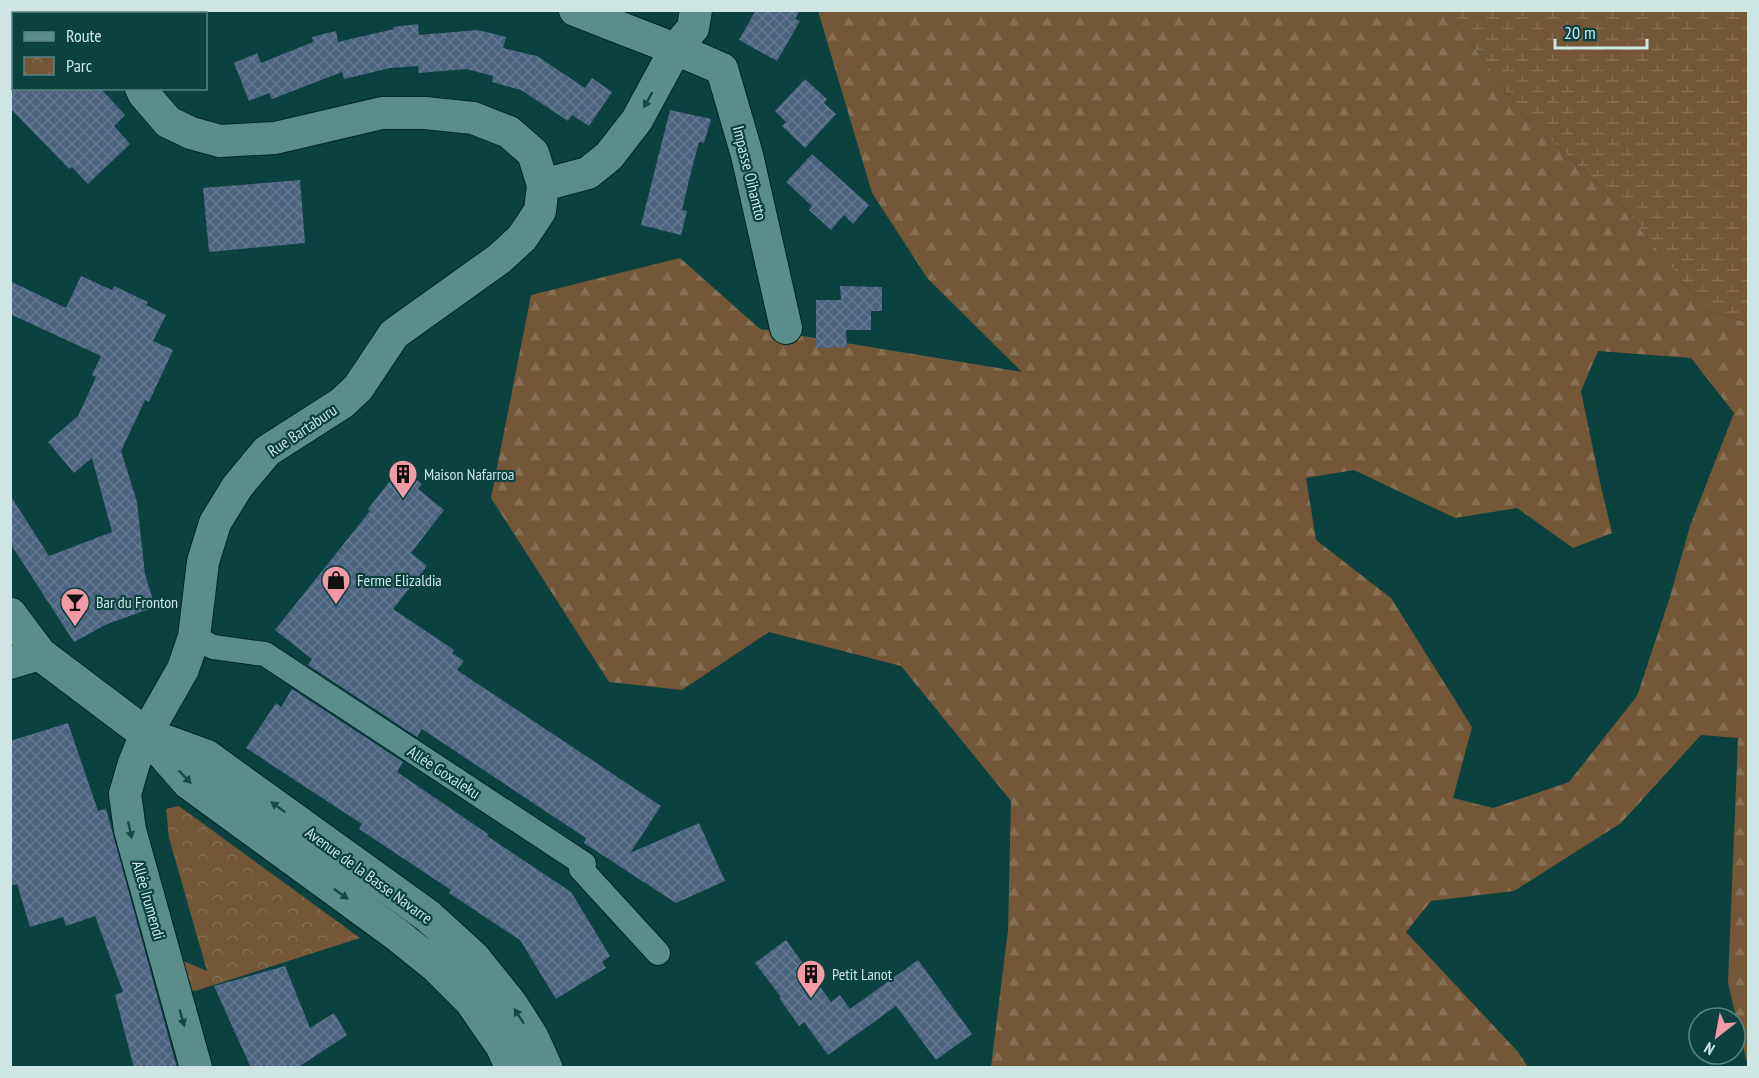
<svg xmlns="http://www.w3.org/2000/svg" width="1759" height="1078" viewBox="0 0 1759 1078" font-family="'PT Sans Narrow',sans-serif">
	<style>
		.forest { fill: url(#forest-firs); fill-rule: evenodd }
		.wetland { fill: url(#wetland-marsh) }
		.park { fill: url(#park-crowns) }
		.building { fill: url(#building-cross-hatch) }
		.lines { fill: none; stroke-linecap: round; stroke-linejoin: round }
		.pedestrian-casing { stroke: #002625; stroke-width: 26 }
		.minor-casing { stroke: #002625; stroke-width: 34 }
		.tertiary-casing { stroke: #002625; stroke-width: 35 }
		.pedestrian { stroke: #5b8d8a; stroke-width: 24 }
		.minor { stroke: #5b8d8a; stroke-width: 32 }
		.tertiary { stroke: #5b8d8a; stroke-width: 33 }
		.oneway { fill: #134a47 }
		.labels { text-anchor: middle; dominant-baseline: central; stroke-width: 4.5; stroke-linejoin: round; paint-order: stroke }
		.street-label { font-size: 16px; fill: #cde6e4; stroke: #0b4240 }
		.poi-label { font-size: 16px; fill: #cde6e4; stroke: #0b4240; text-anchor: start }
	</style>
	<defs>
		<pattern id="forest-firs" width="22" height="20" patternUnits="userSpaceOnUse" patternTransform="scale(1.5)"><rect width="22" height="20" fill="#735736"/><path d="M5 1l3.5 6h-7zM16 11l3.5 6h-7z" fill="#866f53"/></pattern>
		<pattern id="wetland-marsh" width="20" height="14" patternUnits="userSpaceOnUse" patternTransform="scale(1.5)"><rect width="20" height="14" fill="#735736"/><path d="M1 5h8M5 5V1M11 12h8M15 12V8" fill="none" stroke="#866f53"/></pattern>
		<pattern id="park-crowns" width="20" height="18" patternUnits="userSpaceOnUse" patternTransform="scale(1.5)"><rect width="20" height="18" fill="#735736"/><path d="M2 6a3 3 0 1 1 6 0M12 15a3 3 0 1 1 6 0" fill="none" stroke="#866f53"/></pattern>
		<pattern id="building-cross-hatch" width="8" height="8" patternUnits="userSpaceOnUse" patternTransform="scale(1.5)"><rect width="8" height="8" fill="#4b6480"/><path d="M0 0l8 8M0 8l8-8" fill="none" stroke="#647a92"/></pattern>
	</defs>
	<rect width="100%" height="100%" fill="#0b4240"/>
	<path class="forest" d="M818 11H1447L1527 119 1622 206 1705 309 1748 323V1067L1728 983 1738 738 1701 735 1621 823 1514 891 1431 901 1406 932 1519 1053 1528 1067H991L1008 930 1011 801 901 666 769 632 682 690 609 682 491 498 531 295 680 258 760 329 1022 372 928 279 872 193ZM1598 351 1691 358 1734 413 1690 526 1670 597 1637 696 1569 782 1493 808 1453 798 1472 727 1391 598 1316 540 1306 478 1354 470 1455 518 1517 508 1573 548 1612 533 1599 478 1581 391Z"/>
	<path class="wetland" d="M1447 11H1748V323L1705 309 1622 206 1527 119Z"/>
	<path class="park" d="M179 806 360 938 195 991 184 987 176 958 207 971 169 838 166 809Z"/>
	<path class="building" d="M756 10H800L795 19 800 21 777 61 739 40Z
		M418 24 419 35 478 30 506 37 503 48 537 56 585 88 592 78 612 92 589 126 572 115 568 121 521 90 492 82 493 76 466 69 419 73 418 66 390 68 344 79 342 72 272 99 269 93 249 101 234 63 257 53 261 63 313 42 312 37 336 31 338 42 394 29 393 27Z
		M805 79 827 99 824 103 836 114 805 148 782 126 786 122 775 111Z
		M10 88H100L125 115 114 126 130 144 88 184 72 167 69 169 10 108Z
		M670 110 711 119 704 143 699 142 690 176 682 210 687 211 681 235 641 225Z
		M812 154 869 205 853 224 844 215 831 230 809 210 812 206 786 182Z
		M300 180 305 243 209 252 203 188Z
		M81 276 112 290 114 286 148 302 146 305 166 315 153 341 173 350 149 402 145 400 121 451 137 502 145 574 155 607 107 624 74 642 10 543V495L49 556 112 532 92 458 74 473 48 442 78 416 96 377 92 375 101 356 10 314V281L66 308Z
		M840 286 882 287V311H871V330H846L847 347 816 348V300H841Z
		M401 467 422 484 418 489 444 510 411 553 427 566 393 609 454 650 452 653 464 661 457 670 661 806 630 853 699 823 725 881 676 903 584 843 586 838 422 729 417 737 308 665 312 659 275 630 370 511 368 509Z
		M292 689 403 762 397 772 488 834 487 836 571 892 610 956 602 962 606 968 556 999 520 940 449 893 451 890 359 829 362 824 246 748 276 703 281 707Z
		M68 723 98 811 106 809 177 1068H134L115 995 123 992 95 916 66 926 63 917 30 927 17 884 10 886V741Z
		M786 940 831 1002 840 995 850 1009 918 960 972 1034 936 1060 896 1006 828 1055 804 1022 799 1026 779 998 781 997 755 963Z
		M285 966 310 1028 334 1013 347 1035 297 1068H251L214 986Z"/>
	<g class="lines">
		<g class="pedestrian-casing">
			<path id="pedestrian" d="M194 637 213 647 265 654 584 864 581 869 658 953"/>
		</g>
		<g class="minor-casing">
			<path id="minor" d="M575 10C624 30 674 47 722 69L747 155 786 328
				M151 14 154 10
				M141 88 144 94 168 122 191 133 220 141 275 138 382 113H425L473 118 509 132 533 153 543 185 540 211 522 238 499 259 394 334 358 388 342 403 267 451 237 487 215 523 203 562 194 637 183 669 146 734 134 763 125 794 130 830 196 1068
				M543 185 588 173 609 156 637 120 676 48 693 28 696 10
				M10 663 40 654"/>
		</g>
		<g class="tertiary-casing">
			<path id="tertiary" d="M10 614 40 654 146 734 189 783 396 934 437 967 471 1001 502 1046 512 1068
				M148 735 206 756 428 916 474 958 511 1004 532 1037 546 1068"/>
		</g>
		<use href="#pedestrian" class="pedestrian"/>
		<use href="#minor" class="minor"/>
		<use href="#tertiary" class="tertiary"/>
	</g>
	<defs><path id="oneway-solid" d="M-6-.8H1V-3.2L6.5 0L1 3.2V.8H-6Z" transform="scale(1.5)"/></defs>
	<g class="oneway">
		<use href="#oneway-solid" transform="translate(648 100) rotate(119)"/>
		<use href="#oneway-solid" transform="translate(185 777) rotate(46)"/>
		<use href="#oneway-solid" transform="translate(278 807) rotate(-144)"/>
		<use href="#oneway-solid" transform="translate(130 830) rotate(78)"/>
		<use href="#oneway-solid" transform="translate(341 894) rotate(36)"/>
		<use href="#oneway-solid" transform="translate(519 1016) rotate(-123)"/>
		<use href="#oneway-solid" transform="translate(182 1018) rotate(74)"/>
	</g>
	<defs>
		<g id="building-pin" transform="scale(1.5)"><path d="M0 17L-7.5 6A9.5 9.5 0 1 1 7.5 6Z" fill="#f49aa6" stroke="#0b4240"/><path d="M-4-6H4V6H1V3H-1V6H-4ZM-2.5-4.3h1.7v1.8h-1.7ZM.8-4.3h1.7v1.8H.8ZM-2.5-1h1.7V.8h-1.7ZM.8-1h1.7V.8H.8Z" fill="#111"/></g>
		<g id="shop-pin" transform="scale(1.5)"><path d="M0 17L-7.5 6A9.5 9.5 0 1 1 7.5 6Z" fill="#f49aa6" stroke="#0b4240"/><path d="M-5-2.5h2.3a2.7 3.5 0 0 1 5.4 0H5L5.5 6h-11ZM-1.5-2.5h3a1.5 2.3 0 0 0-3 0Z" fill="#111"/></g>
		<g id="bar-pin" transform="scale(1.5)"><path d="M0 17L-7.5 6A9.5 9.5 0 1 1 7.5 6Z" fill="#f49aa6" stroke="#0b4240"/><path d="M-6-5H6L.8 .8V4.5H3.5V6h-7V4.5H-.8V.8Z" fill="#111"/></g>
	</defs>
	<g fill-rule="evenodd">
		<use href="#building-pin" x="403" y="474"/>
		<use href="#shop-pin" x="336" y="580"/>
		<use href="#bar-pin" x="75" y="602"/>
		<use href="#building-pin" x="811" y="974"/>
	</g>
	<g class="labels">
		<g class="street-label">
			<text transform="translate(750 173) rotate(76)">Impasse Oihantto</text>
			<text transform="translate(302 430) rotate(-34)">Rue Bartaburu</text>
			<text transform="translate(444 772) rotate(33)">Allée Goxaleku</text>
			<text transform="translate(369 875) rotate(36)">Avenue de la Basse Navarre</text>
			<text transform="translate(149 900) rotate(74)">Allée Irumendi</text>
		</g>
		<g class="poi-label">
			<text x="424" y="474">Maison Nafarroa</text>
			<text x="357" y="580">Ferme Elizaldia</text>
			<text x="96" y="602">Bar du Fronton</text>
			<text x="832" y="974">Petit Lanot</text>
		</g>
	</g>
	<rect width="1759" height="1078" fill="none" stroke="#cde6e4" stroke-width="24"/>
	<rect x="12" y="12" width="195" height="78" fill="#0b4240" stroke="#598482" stroke-width="1.5"/>
	<rect x="24" y="32" width="30" height="9" fill="#5b8d8a" stroke="#598482" stroke-width="1.5"/>
	<text x="66" y="42" font-size="18" fill="#cde6e4">Route</text>
	<rect x="24" y="57" width="30" height="18" fill="url(#park-crowns)" stroke="#598482" stroke-width="1.5"/>
	<text x="66" y="72" font-size="18" fill="#cde6e4">Parc</text>
	<g transform="translate(1717 1036) rotate(211)"><circle r="28" fill="#0b4240" stroke="#598482" stroke-width="1.5"/>
	<path d="M0-4.5L10 22L0 15L-10 22Z" fill="#f49aa6"/>
	<text y="-9" font-size="16" font-weight="bold" text-anchor="middle" fill="#cde6e4">N</text>
	</g>
	<path d="M1555 39v9h92v-9" fill="none" stroke="#cde6e4" stroke-width="3"/>
	<text x="1564" y="39" font-size="18" fill="#cde6e4" stroke="#0b4240" stroke-width="4.5" paint-order="stroke">20 m</text>
</svg>
